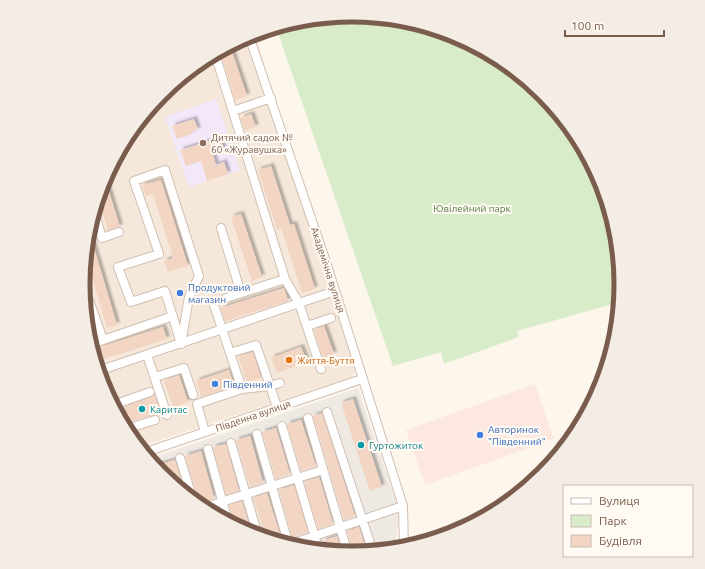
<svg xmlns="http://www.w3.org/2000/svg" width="705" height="569" viewBox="0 0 705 569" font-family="Ubuntu,sans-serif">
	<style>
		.residential { fill: #f5e8da }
		.commercial { fill: #fde8e0 }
		.industrial { fill: #efe9e4 }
		.education { fill: #f3e8fa }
		.green { fill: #d8ecc9 }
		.building { fill: #f3d5c3; filter: url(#shadow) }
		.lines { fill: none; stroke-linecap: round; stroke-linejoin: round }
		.minor-casing { stroke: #d1beb0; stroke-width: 10 }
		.minor { stroke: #fff; stroke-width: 8 }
		.education-dot { fill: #8d6e63; stroke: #fffaf3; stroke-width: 1.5 }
		.shop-dot { fill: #3f7fe0; stroke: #fffaf3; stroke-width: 1.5 }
		.food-dot { fill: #e8710a; stroke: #fffaf3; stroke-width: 1.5 }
		.culture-dot { fill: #0f9aa8; stroke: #fffaf3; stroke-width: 1.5 }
		.labels { text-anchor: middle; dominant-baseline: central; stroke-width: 4; stroke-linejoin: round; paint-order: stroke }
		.education-label { font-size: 10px; fill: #785e54; stroke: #fffaf3; text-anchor: start }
		.park-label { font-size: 10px; fill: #537a41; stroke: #fffaf3 }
		.street-label { font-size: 10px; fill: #7a5c4d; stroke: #fffaf3 }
		.shop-label { font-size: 10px; fill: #366cbe; stroke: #fffaf3; text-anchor: start }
		.food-label { font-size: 10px; fill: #c56008; stroke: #fffaf3; text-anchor: start }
		.culture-label { font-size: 10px; fill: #0d838f; stroke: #fffaf3; text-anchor: start }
		.rim { fill: none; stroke: #7a5c4d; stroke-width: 5 }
	</style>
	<defs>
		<filter id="shadow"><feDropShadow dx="3" dy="-3" stdDeviation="1" flood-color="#0004"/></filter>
	</defs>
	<rect width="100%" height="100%" fill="#fdf6ec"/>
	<path class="residential" d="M255 34 357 367 355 373 350 378 139 447 128 434 103 387 88 337 83 284 88 232 104 181 129 135 162 94 203 60Z"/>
	<path class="commercial" d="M535 384 554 439 425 485 406 430Z"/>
	<path class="industrial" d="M358 388 400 513 396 538 395 550 352 554 300 549 249 533 203 508 162 475 148 459Z"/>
	<path class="education" d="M216 99 240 170 189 187 165 117Z"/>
	<path class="green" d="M353 15 405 20 456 36 502 61 543 94 577 135 602 182 617 232 622 285 620 302 517 331 519 337 444 364 441 352 393 366 276 27 300 20Z"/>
	<path class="building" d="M230 46 247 96 235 100 220 51Z
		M251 114 256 127 245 131 241 118Z
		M194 119 198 130 192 132V134L177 139 172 126Z
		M220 138 224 151 213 155 216 165 224 162 228 174 207 181 201 161 186 166 180 150Z
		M271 166 290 225 294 224 315 289 302 293 281 228 277 230 258 170Z
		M105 179 120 227 108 230 98 199Z
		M161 180 188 266 168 272 164 261 173 258 153 194 146 196 142 185Z
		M241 214 262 277 252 281 231 217Z
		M89 231 117 325 107 328 86 257Z
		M284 288 288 301 225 321 221 308Z
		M324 326 334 354 323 358 314 330Z
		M163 327 167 339 104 359 100 347Z
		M301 347 307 362 277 373 271 358Z
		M253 352 261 378 247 383 238 356Z
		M229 370 234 386 201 397 196 381Z
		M179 375 188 402 173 408 164 380Z
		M155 395 161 413 129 422 124 407Z
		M353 399 382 487 370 491 341 403Z
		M322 413 355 516 344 520 313 416Z
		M301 420 316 466 301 471 287 424Z
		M276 428 290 474 276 479 262 432Z
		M250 436 263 483 250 487 236 440Z
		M226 444 239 491 226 495 213 447Z
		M201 451 214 498 198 505V498L185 456Z
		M175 460 186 494 159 471 157 465Z
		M319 477 333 524 318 529 304 482Z
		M294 485 308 532 292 538 279 490Z
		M267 493 282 541 279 542 266 538 253 498Z
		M242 501 252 534 233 525V521L229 505Z
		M359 527 367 553 354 554 347 531Z
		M337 536 342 553 326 551 323 541Z"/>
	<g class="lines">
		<g class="minor-casing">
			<path id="minor" d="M249 36 326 262 403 506 404 549
				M215 54 285 279
				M233 111 271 98
				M165 170 199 276 189 297 181 344 165 291 131 302 118 267 159 254 134 181Z
				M94 211 102 238 119 232
				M221 228 241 293
				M83 283 103 340 92 344 106 393 116 404
				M226 298 285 279 299 303 321 369
				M213 302 242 389
				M307 326 331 318
				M103 340 173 316
				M147 355 167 415
				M98 371 335 291
				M155 377 184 368 193 395
				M277 407 270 386 280 383
				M327 412 373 552
				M308 418 348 554
				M121 420 116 404 150 392
				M282 426 319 551
				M126 429 155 420
				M205 432 197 404 242 389 270 386 256 345 230 353
				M257 434 289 546
				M231 443 258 536
				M208 449 228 522
				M143 453 362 379
				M180 458 193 500
				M202 508 323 470
				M288 545 403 506"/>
		</g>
		<use href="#minor" class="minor"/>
	</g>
	<circle class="education-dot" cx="203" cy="143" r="4"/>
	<g class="shop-dot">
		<circle cx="180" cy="293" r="4"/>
		<circle cx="215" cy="384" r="4"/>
		<circle cx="480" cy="435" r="4"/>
	</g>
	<circle class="food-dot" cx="289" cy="360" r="4"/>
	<g class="culture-dot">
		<circle cx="142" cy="409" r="4"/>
		<circle cx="361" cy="445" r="4"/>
	</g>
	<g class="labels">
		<g class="education-label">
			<text x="211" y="137">Дитячий садок №<tspan x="211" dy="12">60 «Журавушка»</tspan></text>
		</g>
		<g class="park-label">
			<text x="472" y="208">Ювілейний парк</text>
		</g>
		<g class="street-label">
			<text transform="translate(328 270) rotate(72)">Академічна вулиця</text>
			<text transform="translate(253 416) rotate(-19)">Південна вулиця</text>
		</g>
		<g class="shop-label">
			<text x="188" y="287">Продуктовий<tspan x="188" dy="12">магазин</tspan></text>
			<text x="223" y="384">Південний</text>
			<text x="488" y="429">Авторинок<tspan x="488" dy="12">"Південний"</tspan></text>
		</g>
		<g class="food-label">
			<text x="297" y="360">Життя-Буття</text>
		</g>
		<g class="culture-label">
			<text x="150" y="409">Каритас</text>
			<text x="369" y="445">Гуртожиток</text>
		</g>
	</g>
	<path d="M0 0H705V569H0ZM90 284a262 262 0 1 1 524 0a262 262 0 1 1-524 0Z" fill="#f4ede6" fill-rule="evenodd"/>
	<path class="rim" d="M90 284a262 262 0 1 1 524 0a262 262 0 1 1-524 0Z"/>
	<rect x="563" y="485" width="130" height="72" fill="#fffaf3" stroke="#cabbb1"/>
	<rect x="571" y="498" width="20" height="6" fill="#ffffff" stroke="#cabbb1"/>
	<text x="599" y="505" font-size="12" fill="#7a5c4d">Вулиця</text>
	<rect x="571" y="515" width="20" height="12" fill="#d8ecc9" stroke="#cabbb1"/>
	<text x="599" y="525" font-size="12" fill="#7a5c4d">Парк</text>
	<rect x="571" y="535" width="20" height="12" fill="#f3d5c3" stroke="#cabbb1"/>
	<text x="599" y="545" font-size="12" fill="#7a5c4d">Будівля</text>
	<path d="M565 30v6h99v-6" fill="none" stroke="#7a5c4d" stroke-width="2"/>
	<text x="571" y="30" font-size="12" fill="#7a5c4d" stroke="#fffaf3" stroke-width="3" paint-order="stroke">100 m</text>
</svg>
